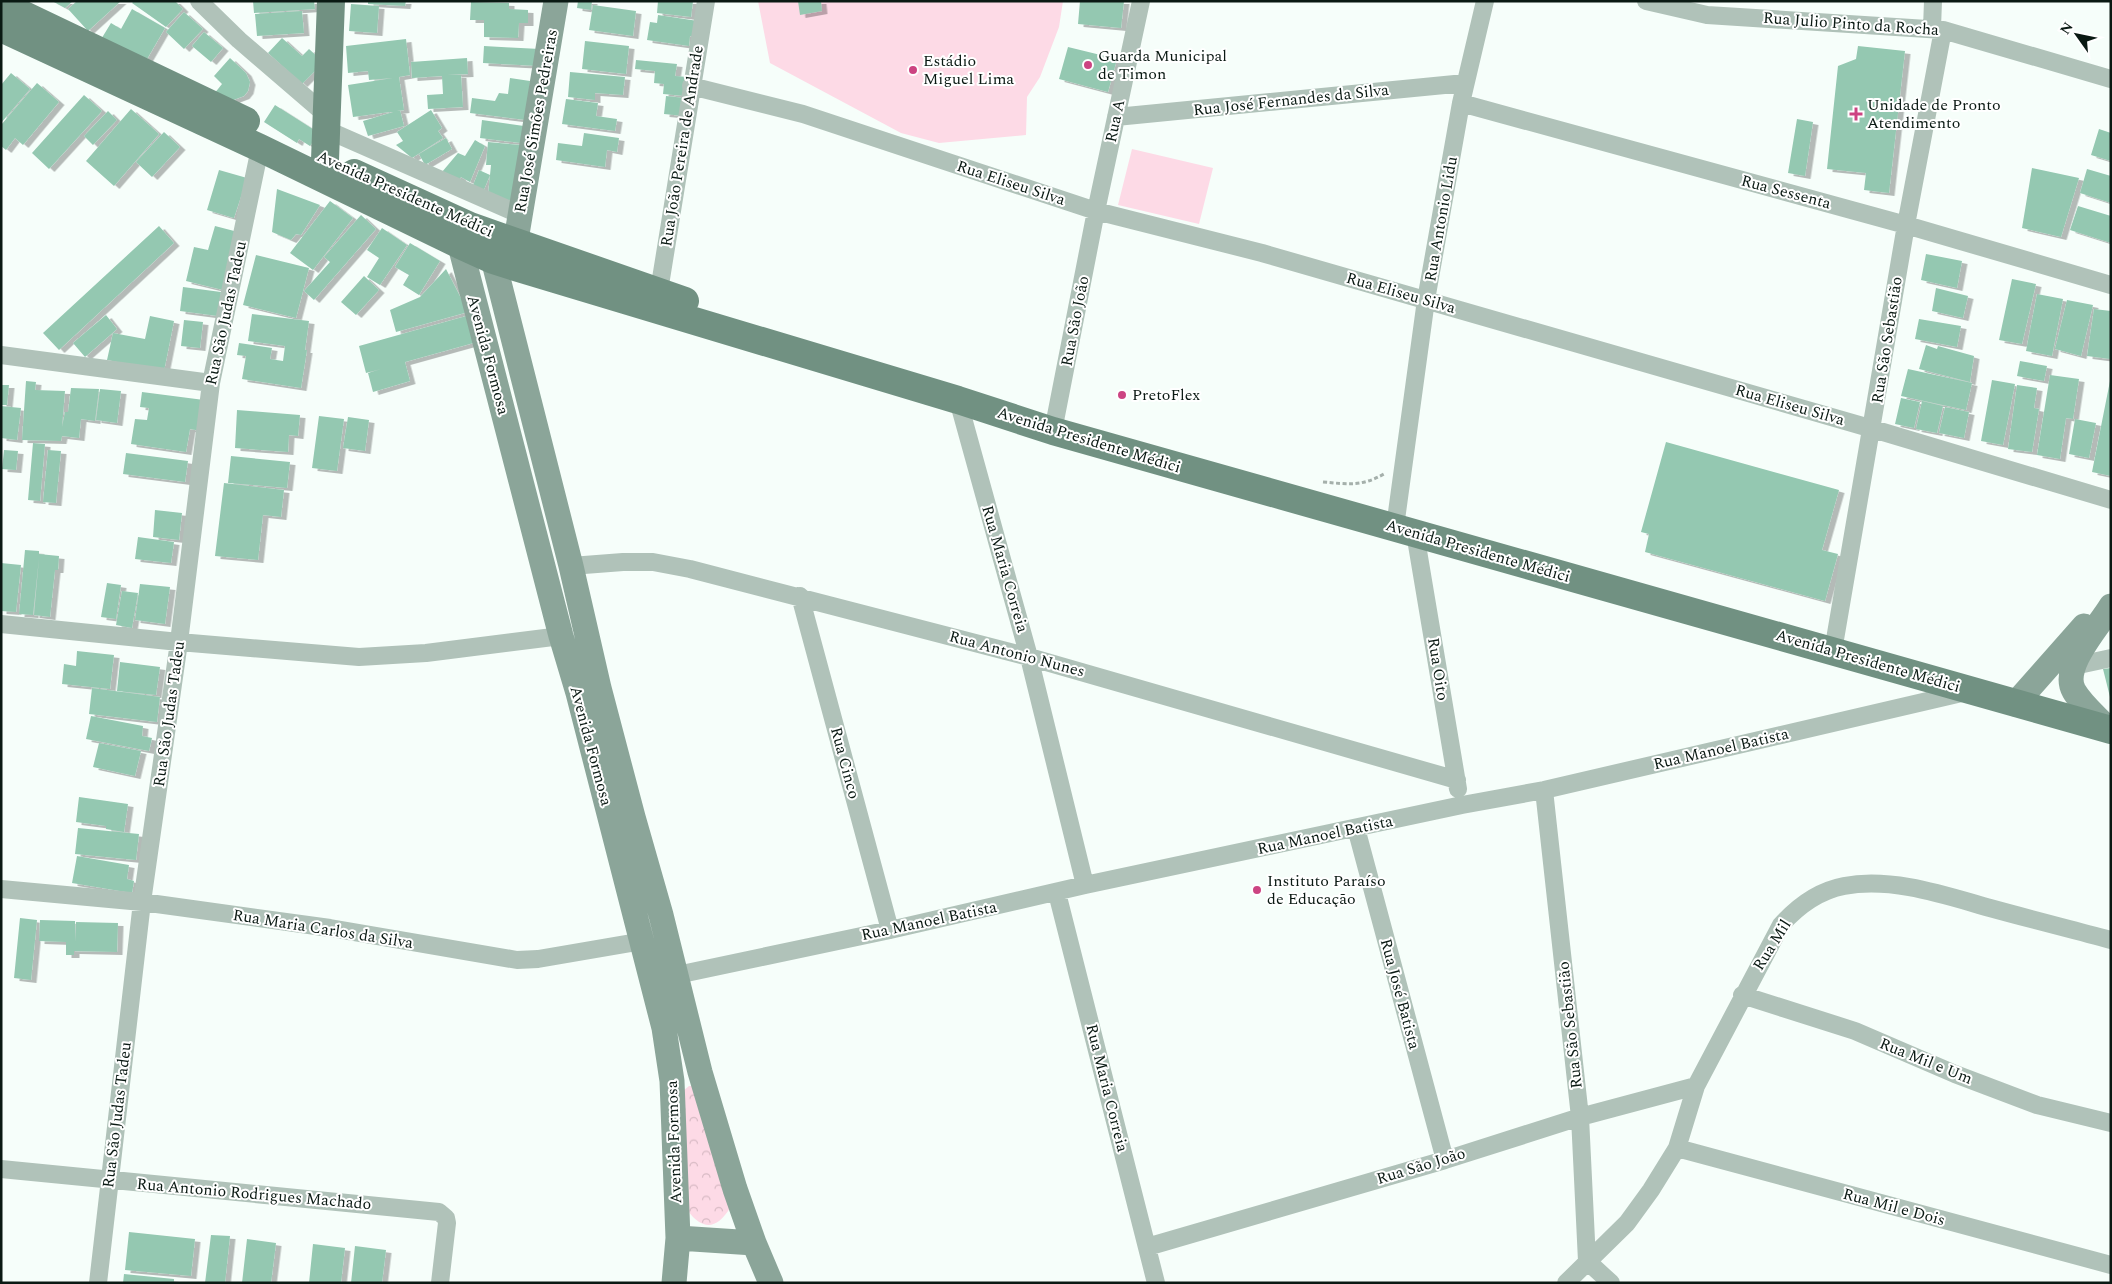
<svg xmlns="http://www.w3.org/2000/svg" width="2112" height="1284" viewBox="0 0 2112 1284" font-family="Spectral,serif">
	<style>
		.grass { fill: #fddae6 }
		.park { fill: url(#park-crowns) }
		.building { fill: #94c8b1; filter: url(#shadow) }
		.lines { fill: none; stroke-linecap: round; stroke-linejoin: round }
		.path { stroke: #a5b0ab; stroke-width: 3; stroke-dasharray: 4 2.5; stroke-linecap: butt }
		.street { stroke: #b0c2b9; stroke-width: 18 }
		.secondary { stroke: #8ba599; stroke-width: 25 }
		.primary { stroke: #719182; stroke-width: 28 }
		.poi-dot { fill: #cc4482; stroke: #fff; stroke-width: 2 }
		.labels { text-anchor: middle; dominant-baseline: central; stroke-width: 4; stroke-linejoin: round; paint-order: stroke }
		.street-label { font-size: 16px; fill: #0a1913; stroke: #fff }
		.poi-label { font-size: 16px; fill: #0a1913; stroke: #fff; text-anchor: start }
	</style>
	<defs>
		<pattern id="park-crowns" width="20" height="18" patternUnits="userSpaceOnUse" patternTransform="scale(1.25)"><rect width="20" height="18" fill="#fddae6"/><path d="M2 6a3 3 0 1 1 6 0M12 15a3 3 0 1 1 6 0" fill="none" stroke="#d8bac4"/></pattern>
		<filter id="shadow"><feDropShadow dx="5.5" dy="3" stdDeviation="0" flood-color="#0004"/></filter>
	</defs>
	<rect width="100%" height="100%" fill="#f6fefa"/>
	<path class="grass" d="M758 1H1063L1059 27 1040 77 1027 97 1026 135 939 143 901 133 770 63Z
		M1132 149 1213 168 1199 224 1118 205Z"/>
	<path class="park" d="M689 1086H693L730 1208C717 1229 703 1231 688 1211L683 1091Z"/>
	<path class="building" d="M52 1H73L65 8Z
		M77 1H121L88 31 68 9Z
		M134 1H175L183 9 166 27 132 3Z
		M253 1H314L315 9 254 13Z
		M368 1H406L405 6 368 4Z
		M578 1H592L591 10 577 8Z
		M658 1H693L691 17 657 13Z
		M798 1H821L822 11 800 15Z
		M1080 1H1124L1121 28 1078 24Z
		M471 2 509 3V9L528 10V23H519L518 38 484 37V20H470Z
		M351 4 379 6 377 33 349 31Z
		M593 5 636 11 633 36 589 30Z
		M132 9 165 28 143 66 100 41 111 23 121 29Z
		M302 11 304 33 257 36 255 14Z
		M184 12 203 29 184 49 166 32Z
		M658 15 698 21 695 37 690 36 689 46 647 40 650 22 657 23Z
		M204 32 223 48 211 62 192 46Z
		M282 38 302 56 309 49 320 59 319 67 302 84 268 53Z
		M406 39 410 75 399 77 404 110 353 117 348 85 393 78 369 80 368 71 348 73 346 46Z
		M585 41 629 46 626 74 582 69Z
		M484 46 540 49 539 66 483 63Z
		M1858 46 1905 51 1889 193 1864 190 1866 173 1827 169 1838 66 1856 59Z
		M1068 47 1117 59 1108 92 1059 79Z
		M230 58 246 73 250 82 248 91 244 96 228 102 214 94 222 84 214 76Z
		M467 58 468 74 447 75H461L463 107 428 109 427 95 443 94 442 76 412 78 411 62Z
		M636 60 677 64 675 76 688 77 685 96 663 94 664 84 654 83 655 71 635 69Z
		M570 72 625 77 623 95 595 93V100L568 97Z
		M11 73 30 89 1 123V85Z
		M510 78 530 81 526 120 470 113 472 98 495 101 499 93 508 94Z
		M37 83 59 102 23 145 15 138 6 150 1 146V125Z
		M84 95 102 111 49 169 32 153Z
		M666 96 685 98 684 116 664 114Z
		M566 99 598 103 596 116 617 119 615 131 562 124Z
		M275 105 319 133 310 146 299 139 297 143 264 122Z
		M131 109 159 134 114 186 86 161Z
		M400 110 404 126 368 136 363 121Z
		M431 110 442 128 438 131 443 138 412 158 396 145 403 141 397 132Z
		M108 111 117 120 93 145 84 136Z
		M1797 119 1813 122 1805 176 1788 173Z
		M482 120 524 126 521 143 480 138Z
		M2099 129 2111 133V161L2091 155Z
		M164 132 180 147 152 177 136 162Z
		M584 133 619 138 617 152 607 150 605 167 556 160 558 143 582 146Z
		M446 138 452 149 425 165 419 154Z
		M475 140 485 146 470 182 461 177 459 180 442 172 458 153 465 156Z
		M488 142 521 145 514 207 488 196 490 175 483 192 472 188 479 170 490 175 491 165H486Z
		M2032 168 2079 178 2061 237 2022 228Z
		M2087 169 2111 176V203L2080 193Z
		M219 170 247 178 234 218 207 210Z
		M277 189 320 205 301 235 296 234 291 240 272 232Z
		M330 201 353 218 313 270 290 253Z
		M2078 206 2111 216V243L2070 230Z
		M361 215 376 229 314 300 304 291 330 262 324 257Z
		M159 226 174 243 59 350 43 333Z
		M215 226 238 232 223 290 186 281 194 247 208 250Z
		M382 228 407 245 380 285 367 277 379 258 367 250Z
		M410 243 440 261 419 295 403 285 409 275 395 267Z
		M1926 254 1962 261 1957 288 1921 280Z
		M256 255 309 268 296 318 243 305Z
		M446 269 468 312 396 332 390 310 420 297Z
		M364 276 379 290 356 315 341 302Z
		M2012 279 2036 284 2022 344 1999 340Z
		M183 287 221 292 218 316 180 311Z
		M1936 288 1968 296 1963 318 1932 311Z
		M2037 294 2063 299 2052 356 2026 351Z
		M2067 300 2093 305 2081 356 2055 349Z
		M2094 309 2111 311 2110 359 2087 356Z
		M252 314 309 321 305 350H307L301 388 242 379 246 356 237 355 239 343 272 348 270 359 283 361 285 346 248 341Z
		M106 315 117 329 85 357 73 343Z
		M470 315 477 342 405 362 410 381 373 392 368 373 381 369 366 373 359 346Z
		M150 316 174 321 164 371 107 360 113 333 145 339Z
		M1919 319 1961 326 1957 347 1915 339Z
		M184 320 203 322 200 348 181 346Z
		M1926 345 1937 349 1938 346 1974 356 1970 382 1919 369Z
		M2020 361 2047 366 2044 381 2017 376Z
		M1908 369 1972 383 1966 410 1901 396Z
		M2050 375 2079 379 2073 419 2066 418 2060 459 2037 455Z
		M1992 380 2015 384 2003 445 1981 441Z
		M26 381 36 382 35 390 65 391 62 427 65 412H68L71 388 99 389 95 421 81 419 79 438 62 436 61 441 22 440Z
		M2110 381H2111V476L2092 472Z
		M1 385H9L7 405H1Z
		M2017 385 2037 388 2034 408 2039 409 2032 452 2008 449Z
		M100 389 121 391 117 423 96 420Z
		M142 392 204 400 201 431 190 429 186 452 131 444 135 419 147 420 149 408 140 407Z
		M1901 398 1920 402 1914 428 1895 424Z
		M1922 401 1943 406 1937 433 1916 429Z
		M1 406 21 408 17 440 1 438Z
		M1945 407 1969 412 1964 438 1939 433Z
		M237 410 300 415 298 436 289 435 288 452 235 448Z
		M319 416 344 419 337 471 312 468Z
		M348 417 369 420 365 451 343 448Z
		M2075 419 2096 423 2089 458 2069 454Z
		M1666 442 1839 490 1822 550 1838 554 1825 601 1645 552 1649 534 1641 532Z
		M33 443 45 444 40 501 28 500Z
		M4 450 18 451 16 470 2 469Z
		M48 450 61 451 56 503 43 502Z
		M126 453 188 461 185 482 123 474Z
		M231 456 290 462 287 488 228 483Z
		M224 483 284 490 281 517 263 515 258 560 215 556Z
		M155 510 182 513 179 540 153 537Z
		M138 537 174 542 171 563 135 559Z
		M25 550 39 551V554L59 556 58 570H55L50 617 34 615 39 558 33 615 19 614Z
		M1 563 21 565 16 612 1 611Z
		M107 583 121 585 116 619 101 617Z
		M140 584 170 587 165 624 135 620Z
		M122 591 138 593 132 628 116 625Z
		M77 651 114 655 110 689 62 684 64 664 76 666Z
		M120 662 160 667 156 695 117 691Z
		M2111 668V697H2110L2103 669Z
		M92 688 160 697 157 722 89 714Z
		M91 716 143 726 142 736 152 738 149 751 86 739Z
		M99 743 141 751 135 776 93 767Z
		M79 797 128 804 124 832 106 829V826L76 822Z
		M78 828 139 834 136 860 75 854Z
		M77 856 129 865 127 879 134 881 132 893 72 883Z
		M20 918 37 920 31 980 14 978Z
		M40 920 75 921V942L76 922 118 923 117 952 74 951V955H66V942L39 941Z
		M129 1232 195 1239 191 1276 125 1270Z
		M211 1235 230 1236 225 1283H205Z
		M247 1239 276 1243 271 1283H242Z
		M313 1244 345 1248 341 1283H309Z
		M355 1246 386 1250 382 1283H351Z
		M124 1274 174 1279V1283H123Z"/>
	<g class="lines">
		<path class="path" d="M1323 482C1348 484 1361 487 1384 474"/>
		<path class="street" d="M199 1 239 40 325 114
			M1646 1 1707 15 1943 30 2111 79
			M1932 28 1933 1
			M691 86 803 114 1096 211 1262 253 1873 429 2111 500
			M1461 103 1906 225 2111 285
			M1116 117 1465 83
			M325 129 519 214
			M659 291 706 1
			M1 355 211 383
			M958 400 1029 657 1085 885
			M1053 431 1096 211 1141 1
			M1395 527 1426 300 1461 103 1485 1
			M1415 533 1458 789
			M571 566 623 562H653L690 569 1029 657 1457 780
			M800 596 890 930
			M1 624 179 642 359 657 426 653 561 636
			M1833 651 1906 225 1943 30
			M2074 666 2111 658
			M1544 790 1580 1117 1587 1261
			M1356 828 1445 1160
			M1 889 142 902 330 928 517 960 538 959 643 941
			M1057 893 1156 1283
			M677 975 890 930 1085 885 1462 805 1544 790 1966 692
			M1742 995 1855 1031 1955 1074 2037 1105 2111 1123
			M1677 1148 2111 1265
			M1 1169 439 1212 446 1218 447 1223 440 1283
			M1147 1247 1445 1160 1580 1117 1696 1086
			M1587 1261 1611 1283
			M98 1283 142 902 179 642 211 383 260 148
			M1566 1283 1627 1223 1651 1190 1677 1148 1696 1086 1781 925C1798 906 1818 891 1844 886 1892 877 1944 895 1990 908 2030 919 2070 929 2111 940"/>
		<path class="secondary" d="M456 230 561 636 578 693 664 1028 672 1081 678 1238 674 1283
			M516 240 556 1
			M489 243 571 566 599 688 633 817 661 915 700 1072 735 1189 754 1243 771 1283
			M2015 704 2084 626
			M2108 729C2097 717 2082 705 2074 691 2060 667 2100 625 2111 606
			M678 1238 754 1243"/>
		<path class="primary" d="M1 4 246 121
			M1 28 260 148 460 245 493 260 528 271 958 400 1053 431 2111 730
			M325 160 331 1
			M354 173 470 226 685 301"/>
	</g>
	<g class="poi-dot">
		<circle cx="1088" cy="65" r="5"/>
		<circle cx="913" cy="70" r="5"/>
		<path d="M1853.5 106.5h5v5h5v5h-5v5h-5v-5h-5v-5h5z"/>
		<circle cx="1122" cy="395" r="5"/>
		<circle cx="1257" cy="890" r="5"/>
	</g>
	<g class="labels">
		<g class="street-label">
			<text transform="translate(1851 24) rotate(4)">Rua Julio Pinto da Rocha</text>
			<text transform="translate(1291 100) rotate(-6)">Rua José Fernandes da Silva</text>
			<text transform="translate(536 121) rotate(-80)">Rua José Simões Pedreiras</text>
			<text transform="translate(1115 121) rotate(-78)">Rua A</text>
			<text transform="translate(682 146) rotate(-81)">Rua João Pereira de Andrade</text>
			<text transform="translate(1011 183) rotate(18)">Rua Eliseu Silva</text>
			<text transform="translate(1786 192) rotate(15)">Rua Sessenta</text>
			<text transform="translate(405 194) rotate(24)">Avenida Presidente Médici</text>
			<text transform="translate(1441 219) rotate(-80)">Rua Antonio Lidu</text>
			<text transform="translate(1401 293) rotate(16)">Rua Eliseu Silva</text>
			<text transform="translate(226 313) rotate(-78)">Rua São Judas Tadeu</text>
			<text transform="translate(1075 321) rotate(-79)">Rua São João</text>
			<text transform="translate(1887 340) rotate(-81)">Rua São Sebastião</text>
			<text transform="translate(488 355) rotate(75)">Avenida Formosa</text>
			<text transform="translate(1790 405) rotate(16)">Rua Eliseu Silva</text>
			<text transform="translate(1089 440) rotate(17)">Avenida Presidente Médici</text>
			<text transform="translate(1478 551) rotate(16)">Avenida Presidente Médici</text>
			<text transform="translate(1005 569) rotate(74)">Rua Maria Correia</text>
			<text transform="translate(1017 654) rotate(15)">Rua Antonio Nunes</text>
			<text transform="translate(1868 661) rotate(16)">Avenida Presidente Médici</text>
			<text transform="translate(1438 669) rotate(81)">Rua Oito</text>
			<text transform="translate(169 714) rotate(-82)">Rua São Judas Tadeu</text>
			<text transform="translate(591 746) rotate(75)">Avenida Formosa</text>
			<text transform="translate(1721 749) rotate(-13)">Rua Manoel Batista</text>
			<text transform="translate(845 763) rotate(75)">Rua Cinco</text>
			<text transform="translate(1325 835) rotate(-12)">Rua Manoel Batista</text>
			<text transform="translate(929 921) rotate(-12)">Rua Manoel Batista</text>
			<text transform="translate(323 929) rotate(9)">Rua Maria Carlos da Silva</text>
			<text transform="translate(1772 945) rotate(-58)">Rua Mil</text>
			<text transform="translate(1400 994) rotate(75)">Rua José Batista</text>
			<text transform="translate(1570 1025) rotate(-96)">Rua São Sebastião</text>
			<text transform="translate(1926 1061) rotate(22)">Rua Mil e Um</text>
			<text transform="translate(1107 1088) rotate(76)">Rua Maria Correia</text>
			<text transform="translate(117 1115) rotate(-83)">Rua São Judas Tadeu</text>
			<text transform="translate(674 1142) rotate(-92)">Avenida Formosa</text>
			<text transform="translate(1421 1166) rotate(-17)">Rua São João</text>
			<text transform="translate(254 1194) rotate(5)">Rua Antonio Rodrigues Machado</text>
			<text transform="translate(1894 1207) rotate(15)">Rua Mil e Dois</text>
		</g>
		<g class="poi-label">
			<text x="1098" y="56">Guarda Municipal<tspan x="1098" dy="18">de Timon</tspan></text>
			<text x="923" y="61">Estádio<tspan x="923" dy="18">Miguel Lima</tspan></text>
			<text x="1867" y="105">Unidade de Pronto<tspan x="1867" dy="18">Atendimento</tspan></text>
			<text x="1132" y="395">PretoFlex</text>
			<text x="1267" y="881">Instituto Paraíso<tspan x="1267" dy="18">de Educação</tspan></text>
		</g>
	</g>
	<rect width="2112" height="1284" fill="none" stroke="#0a1913" stroke-width="5"/>
	<g transform="translate(2077 35) rotate(303)" stroke="#ffffff" stroke-width="4" paint-order="stroke">
	<path d="M0-4L9 19L0 12L-9 19Z" fill="#0a1913"/>
	<text y="-8" font-size="14" font-weight="bold" text-anchor="middle" fill="#0a1913">N</text>
	</g>
</svg>
